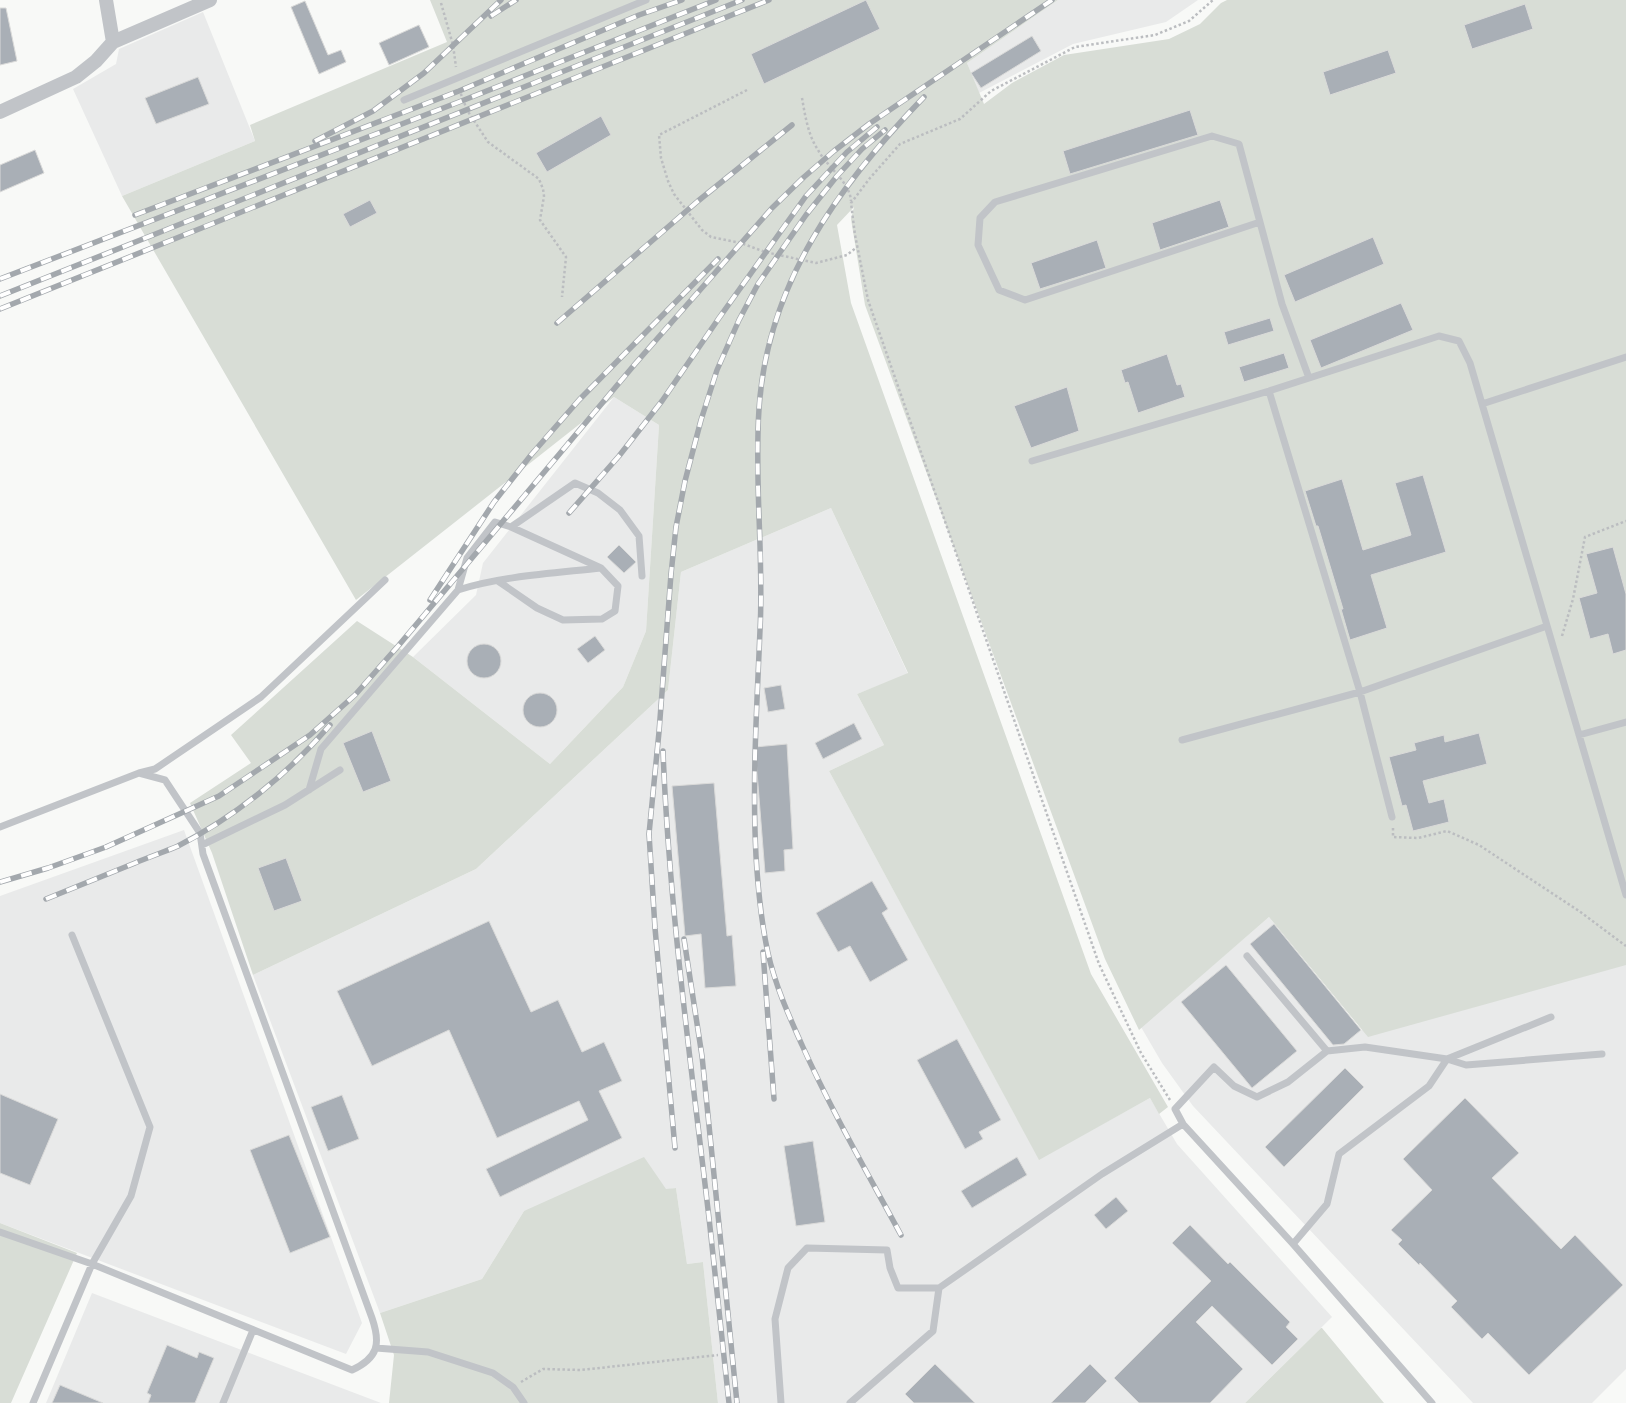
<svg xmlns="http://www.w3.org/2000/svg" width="1626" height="1403" viewBox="0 0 1626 1403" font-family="'Roboto Condensed',sans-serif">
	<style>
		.built { fill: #e9eaea }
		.green { fill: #d8ddd6 }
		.building { fill: #a9afb6; stroke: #dadad9 }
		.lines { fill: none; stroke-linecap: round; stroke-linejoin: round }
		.path { stroke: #bbbdc0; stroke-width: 2.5; stroke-dasharray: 2.5 2.5; stroke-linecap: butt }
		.lane { stroke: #c1c4c8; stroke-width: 7 }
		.street { stroke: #c1c4c8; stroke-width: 14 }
		.rail-casing { stroke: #a3a8ad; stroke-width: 5.5 }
		.rail { stroke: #fff; stroke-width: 4; stroke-dasharray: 11; stroke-linecap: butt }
	</style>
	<rect width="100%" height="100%" fill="#f8f9f7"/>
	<path class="built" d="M1058 0H1198L1166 22 1073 44 979 93 967 63Z
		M203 12 255 141 122 196 73 89 116 64 119 49Z
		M614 397 659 425 646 631 623 687 550 764 413 657 476 595 483 563Z
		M831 508 908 674 857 694 884 745 829 771 1039 1159 1150 1098 1177 1144 1332 1317 1245 1403H718L703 1262 687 1264 676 1188 524 1211 482 1279 380 1313 253 975 476 869 668 690 681 572Z
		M184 830 362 1323 346 1354 0 1223V896Z
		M1269 917 1361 1030 1626 964V1369L1592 1403H1473L1193 1106 1162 1063 1141 1027Z
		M92 1293 381 1403H46Z"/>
	<path class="green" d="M430 0H1058L967 63 984 104 1012 83 1064 55 1169 39 1200 24 1221 3 1227 0H1626V965L1368 1037 1269 917 1139 1030 1105 959 865 305 851 219 854 207 837 225 851 303 1091 974 1168 1107 1159 1114 1150 1098 1039 1160 829 771 884 745 857 694 908 673 831 508 681 572 668 690 476 869 253 975 212 853 190 803 251 763 231 735 357 621 413 657 550 764 623 687 646 631 659 425 614 397 356 600 122 196 255 141 250 125 447 42Z
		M644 1157 666 1189 676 1188 687 1264 703 1262 718 1403H389L394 1355 380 1313 482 1279 524 1211Z
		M0 1223 77 1253 11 1403H0Z
		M1322 1328 1384 1403H1245L1321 1328Z"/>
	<path class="building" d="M866 0 880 29 764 84 751 54Z
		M305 1 328 55 341 50 346 62 319 74 291 7Z
		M1525 4 1533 29 1472 49 1464 25Z
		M0 8H6L17 61 0 65Z
		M419 25 429 47 389 65 379 43Z
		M1032 36 1041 51 981 88 971 73Z
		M1388 50 1396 73 1330 95 1323 72Z
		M198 77 209 104 156 124 145 98Z
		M1190 110 1198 135 1070 174 1063 151Z
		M601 116 611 135 547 172 536 153Z
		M35 150 44 173 0 192V165Z
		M370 200 377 213 350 227 343 214Z
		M1220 200 1229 227 1160 250 1152 223Z
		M1373 237 1384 264 1295 302 1284 275Z
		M1097 240 1106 268 1040 289 1031 263Z
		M1401 303 1413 330 1321 368 1310 340Z
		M1270 318 1274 331 1228 345 1224 332Z
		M1284 353 1289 368 1244 382 1239 367Z
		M1167 354 1177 385 1181 384 1185 397 1138 413 1128 382 1125 383 1121 370Z
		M1067 387 1079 431 1031 448 1014 406Z
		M1423 475 1446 552 1371 575 1387 628 1350 640 1341 609H1343L1318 526H1316L1305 491 1342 479 1363 550 1411 535 1395 483Z
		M619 545 636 562 624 573 607 557Z
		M1613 547 1626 594V650L1613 654 1608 634 1590 639 1579 598 1597 593 1586 554Z
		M595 636 605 650 588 663 577 649Z
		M467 661a17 17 0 1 1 34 0a17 17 0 1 1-34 0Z
		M781 685 785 709 768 712 764 688Z
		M523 710a17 17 0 1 1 34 0a17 17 0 1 1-34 0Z
		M854 723 862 739 823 759 815 743Z
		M372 731 391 781 363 792 343 743Z
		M1479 733 1487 764 1423 781 1429 803 1444 799 1449 822 1413 831 1406 805 1402 806 1389 757 1416 750 1414 743 1444 735 1445 742Z
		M787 744 793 849 784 850 785 871 765 873 755 747Z
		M714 783 727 936 732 935 736 986 705 988 701 934 685 936 672 786Z
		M286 858 302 901 274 911 258 868Z
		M872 881 888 909 882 913 908 960 870 982 850 946 838 952 816 913Z
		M489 921 531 1012 558 1000 582 1052 604 1042 622 1081 599 1091 622 1138 500 1197 486 1169 588 1120 579 1101 497 1138 449 1030 372 1066 337 991Z
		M1274 924 1361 1030 1344 1044 1333 1045 1250 944Z
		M1226 965 1297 1051 1252 1088 1181 1002Z
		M957 1039 1001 1120 979 1132 983 1139 965 1149 917 1060Z
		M1345 1068 1364 1087 1284 1167 1265 1147Z
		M0 1094 58 1119 30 1185 0 1173Z
		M342 1095 359 1139 328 1151 311 1107Z
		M1465 1098 1519 1153 1492 1178 1561 1249 1575 1235 1623 1285 1529 1375 1488 1333 1482 1339 1451 1307 1457 1301 1420 1263 1419 1265 1398 1244 1402 1240 1391 1230 1432 1190 1403 1159Z
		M289 1135 330 1237 290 1253 250 1150Z
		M813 1141 825 1222 796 1226 784 1146Z
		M1017 1157 1027 1175 972 1208 961 1191Z
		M1116 1197 1128 1211 1106 1229 1094 1215Z
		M1190 1225 1228 1264 1230 1262 1290 1322 1286 1327 1298 1339 1272 1365 1212 1306 1196 1322 1243 1369 1210 1403H1139L1114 1378 1211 1281 1172 1243Z
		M167 1345 197 1358 199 1352 214 1358 195 1403H148L151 1395 147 1393Z
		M935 1364 975 1403H914L905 1394Z
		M1090 1364 1107 1381 1085 1403H1051Z
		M60 1385 103 1403H52Z"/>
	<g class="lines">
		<path class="path" d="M441 3 453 45 456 67
			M459 89 467 110 488 142 539 179 543 189 544 196 540 220 566 257 562 297
			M747 90 659 135 661 158 668 181 674 194 702 230 711 237 741 243 765 252 816 263 847 255 857 247
			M802 98C805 115 808 135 818 150 827 167 850 182 851 201
			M1562 636 1573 599 1585 537 1626 521
			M1393 828V837L1418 838 1447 831 1479 845 1579 911 1626 946
			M1170 1100 1141 1053 1099 964 868 300 855 235 851 203 870 178 900 144 960 119 991 91 1075 47 1155 35 1189 21 1213 0
			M521 1382 543 1369 581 1370 718 1355"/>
		<path class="lane" d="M404 100 646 0
			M1260 222 1025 300 999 290 978 245 980 218 995 202 1212 136 1239 144 1282 304 1309 378
			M1269 391 1360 692 1392 817
			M1482 404 1626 357
			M1032 461 1269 391 1439 336 1459 341 1470 363 1626 895
			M511 527 601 568
			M458 590 467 558 495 522 511 527 575 483 598 493 620 510 639 536 642 576
			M1579 735 1626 722
			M1182 740 1360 692 1547 626
			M139 773 155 769 261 697 385 580
			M309 790 321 749 458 590C501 576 556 573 601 568L618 586 615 611 602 619 563 620 537 608 498 581
			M0 827 139 773 165 780 200 833 203 854 372 1318C381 1344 378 1358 352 1370L92 1264 0 1232
			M202 845 285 805 340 770
			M1247 956 1327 1051 1365 1047 1447 1059 1466 1065 1602 1054
			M1327 1051 1288 1082 1257 1097 1234 1086 1214 1067 1175 1109 1183 1124 1293 1244 1432 1403
			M1293 1244 1327 1204 1339 1154 1429 1086 1447 1059 1551 1017
			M376 1348 428 1352 493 1373 513 1387 524 1403
			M33 1403 92 1264 131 1196 150 1127 72 935
			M223 1403 253 1330
			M781 1403 775 1319 788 1268 807 1248 887 1250 890 1268 898 1288H939L1102 1174 1183 1124
			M850 1403 933 1331 939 1288"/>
		<path class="street" d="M106 0 113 42
			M0 112 76 77 96 61 113 42 210 0"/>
		<g class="rail-casing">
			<path id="rail" d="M491 16 516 0
				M315 141 373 111 424 73 501 0
				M135 215 459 91 639 15 682 0
				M0 279 464 100 716 0
				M0 296 742 0
				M0 309 769 0
				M557 323 698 201 792 125
				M569 513 619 456 662 401 719 318 806 196 847 152 877 127
				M430 600 494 502 531 455 579 400 718 259
				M663 751C669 907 691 1063 709 1218 716 1280 722 1341 729 1403
				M0 882 48 868 106 847 219 796 310 735 355 695 399 645 635 364 772 208 804 177 834 151 869 124 1052 0
				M46 899C76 887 105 875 135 863 149 857 164 852 178 846 235 817 288 774 330 725
				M684 939 702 1056 737 1403
				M763 952 774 1099
				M675 1148 655 928 649 834 659 732 671 574 676 527 685 481 701 420 717 370 739 320 758 284 806 215 837 176 862 149 885 130
				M901 1235C867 1172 831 1110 802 1045 789 1016 775 985 768 953 761 921 758 889 756 856 752 780 757 705 760 630 764 556 754 483 759 409 767 283 839 185 924 97"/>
		</g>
		<use href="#rail" class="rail"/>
	</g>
</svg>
